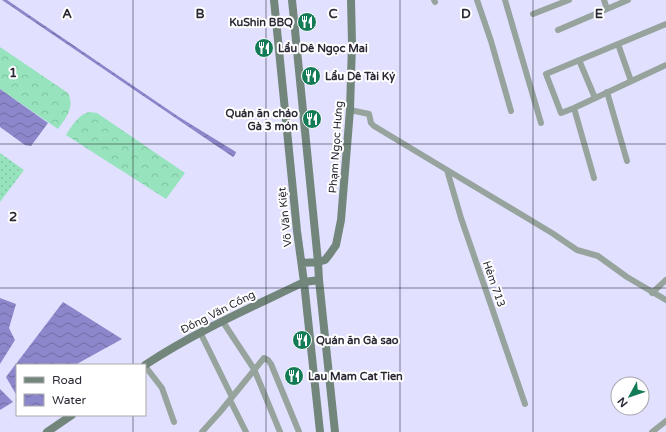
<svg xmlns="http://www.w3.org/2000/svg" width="666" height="432" viewBox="0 0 666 432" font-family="'Varela Round',sans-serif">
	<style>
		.grass { fill: url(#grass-dots) }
		.forest { fill: url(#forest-crowns) }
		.water { fill: url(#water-waves) }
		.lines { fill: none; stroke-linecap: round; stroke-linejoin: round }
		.street { stroke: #97a49d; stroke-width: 6 }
		.secondary { stroke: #72867b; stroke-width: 8 }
		.grid { fill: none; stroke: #292834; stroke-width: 1; stroke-opacity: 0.55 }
		.labels { text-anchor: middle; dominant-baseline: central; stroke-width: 4; stroke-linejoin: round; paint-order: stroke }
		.poi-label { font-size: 11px; font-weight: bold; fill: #292834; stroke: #fff; text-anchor: start }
		.street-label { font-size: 11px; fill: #292834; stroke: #fff }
		.grid-label { font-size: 13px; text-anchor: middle; font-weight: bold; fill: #292834; stroke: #fff; stroke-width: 4; stroke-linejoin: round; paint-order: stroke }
	</style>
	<defs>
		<pattern id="grass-dots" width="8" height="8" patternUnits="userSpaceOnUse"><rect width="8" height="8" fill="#96e3bd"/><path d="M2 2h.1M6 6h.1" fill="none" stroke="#81c3a3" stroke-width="1.8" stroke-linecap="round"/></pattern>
		<pattern id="forest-crowns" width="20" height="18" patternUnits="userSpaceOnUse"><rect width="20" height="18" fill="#96e3bd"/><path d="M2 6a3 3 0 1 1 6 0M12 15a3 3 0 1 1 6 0" fill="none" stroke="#81c3a3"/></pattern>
		<pattern id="water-waves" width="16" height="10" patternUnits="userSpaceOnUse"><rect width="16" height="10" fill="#8c86ca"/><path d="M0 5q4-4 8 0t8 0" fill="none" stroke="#726ea5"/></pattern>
	</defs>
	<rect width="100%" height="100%" fill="#e1e0ff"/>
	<path class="grass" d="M0 153 24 170 0 202Z"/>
	<path class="forest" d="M0 47 68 93C75 107 66 118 58 129L0 89Z
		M89 112 97 113 185 173 166 199 66 135C72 126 78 115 89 112Z"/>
	<path class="water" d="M2 0H7L179 117 236 152 235 155 233 157Z
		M0 89 48 123 31 146 25 145 0 127Z
		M0 298 16 304 9 328 15 340 0 364Z
		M63 302 122 339 75 365H17V396L6 377Z
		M0 389 13 402 0 410Z"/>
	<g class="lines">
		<path class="street" d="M434 0 435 2
			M477 0 491 41 511 111
			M505 0 541 123
			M604 0 607 9
			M533 14 569 0
			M666 24 546 74 561 113 574 108 666 65
			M558 30 628 0
			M618 44 631 81
			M579 60 595 98
			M607 92 627 161
			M574 108 594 178
			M350 110 369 114 371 123 374 126 447 170 461 218 525 404
			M447 170 552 233 577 250 598 256 627 277 666 300
			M652 293 666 280
			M223 322 254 369 280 432
			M200 332 232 397
			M145 366 162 388 174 422
			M230 400 246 432
			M202 432 220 412 264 358 268 360 271 364 299 432
			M652 432 666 421"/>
		<path class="secondary" d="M274 0 297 231 304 282 320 432
			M292 0 318 262 319 280 335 432
			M302 263 318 262 325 260 329 255 336 245 341 220 350 110 352 43 351 0
			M145 365C195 332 250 308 304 282L319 280
			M47 432 72 415"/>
	</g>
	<path class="grid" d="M133 0V365M266 0V432M400 0V432M533 0V432M0 144H666M0 288H666M133 415V432"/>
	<defs>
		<g id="restaurant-disc" transform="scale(1)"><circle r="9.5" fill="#137b55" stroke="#fff"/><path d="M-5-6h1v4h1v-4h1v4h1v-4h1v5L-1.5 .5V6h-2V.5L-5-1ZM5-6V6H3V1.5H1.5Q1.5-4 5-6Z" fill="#fff"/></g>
	</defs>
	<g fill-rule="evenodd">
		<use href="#restaurant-disc" x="307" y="22"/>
		<use href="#restaurant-disc" x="264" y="48"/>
		<use href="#restaurant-disc" x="311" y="76"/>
		<use href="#restaurant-disc" x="312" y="119"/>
		<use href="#restaurant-disc" x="302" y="340"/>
		<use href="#restaurant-disc" x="294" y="376"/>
	</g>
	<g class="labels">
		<g class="poi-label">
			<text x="293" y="22" text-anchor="end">KuShin BBQ</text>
			<text x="278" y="48">Lẩu Dê Ngọc Mai</text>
			<text x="325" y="76">Lẩu Dê Tài Ký</text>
			<text x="298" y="113" text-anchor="end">Quán ăn cháo<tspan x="298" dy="13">Gà 3 món</tspan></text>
			<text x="316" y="340">Quán ăn Gà sao</text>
			<text x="308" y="376">Lau Mam Cat Tien</text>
		</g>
		<g class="street-label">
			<text transform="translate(336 147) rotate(-86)">Phạm Ngọc Hưng</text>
			<text transform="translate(285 217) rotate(-96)">Võ Văn Kiệt</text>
			<text transform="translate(494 284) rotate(71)">Hẻm 713</text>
			<text transform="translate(218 312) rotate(-27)">Đồng Văn Cống</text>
		</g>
	</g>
	<g class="grid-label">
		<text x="67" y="18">A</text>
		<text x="200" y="18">B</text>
		<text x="333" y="18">C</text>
		<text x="466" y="18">D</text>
		<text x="599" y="18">E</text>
		<text x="13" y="77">1</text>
		<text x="13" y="221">2</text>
	</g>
	<rect x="16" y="364" width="130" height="52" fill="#ffffff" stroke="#a9a9ae"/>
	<rect x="24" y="377" width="20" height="6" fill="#72867b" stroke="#a9a9ae"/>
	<text x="52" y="384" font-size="12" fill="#292834">Road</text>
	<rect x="24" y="394" width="20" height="12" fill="url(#water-waves)" stroke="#a9a9ae"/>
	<text x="52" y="404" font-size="12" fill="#292834">Water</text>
	<g transform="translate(630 396) rotate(230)"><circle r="19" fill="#ffffff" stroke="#a9a9ae"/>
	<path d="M0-3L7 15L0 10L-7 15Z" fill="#137b55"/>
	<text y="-6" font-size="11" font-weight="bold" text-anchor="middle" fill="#292834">N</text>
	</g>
</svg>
